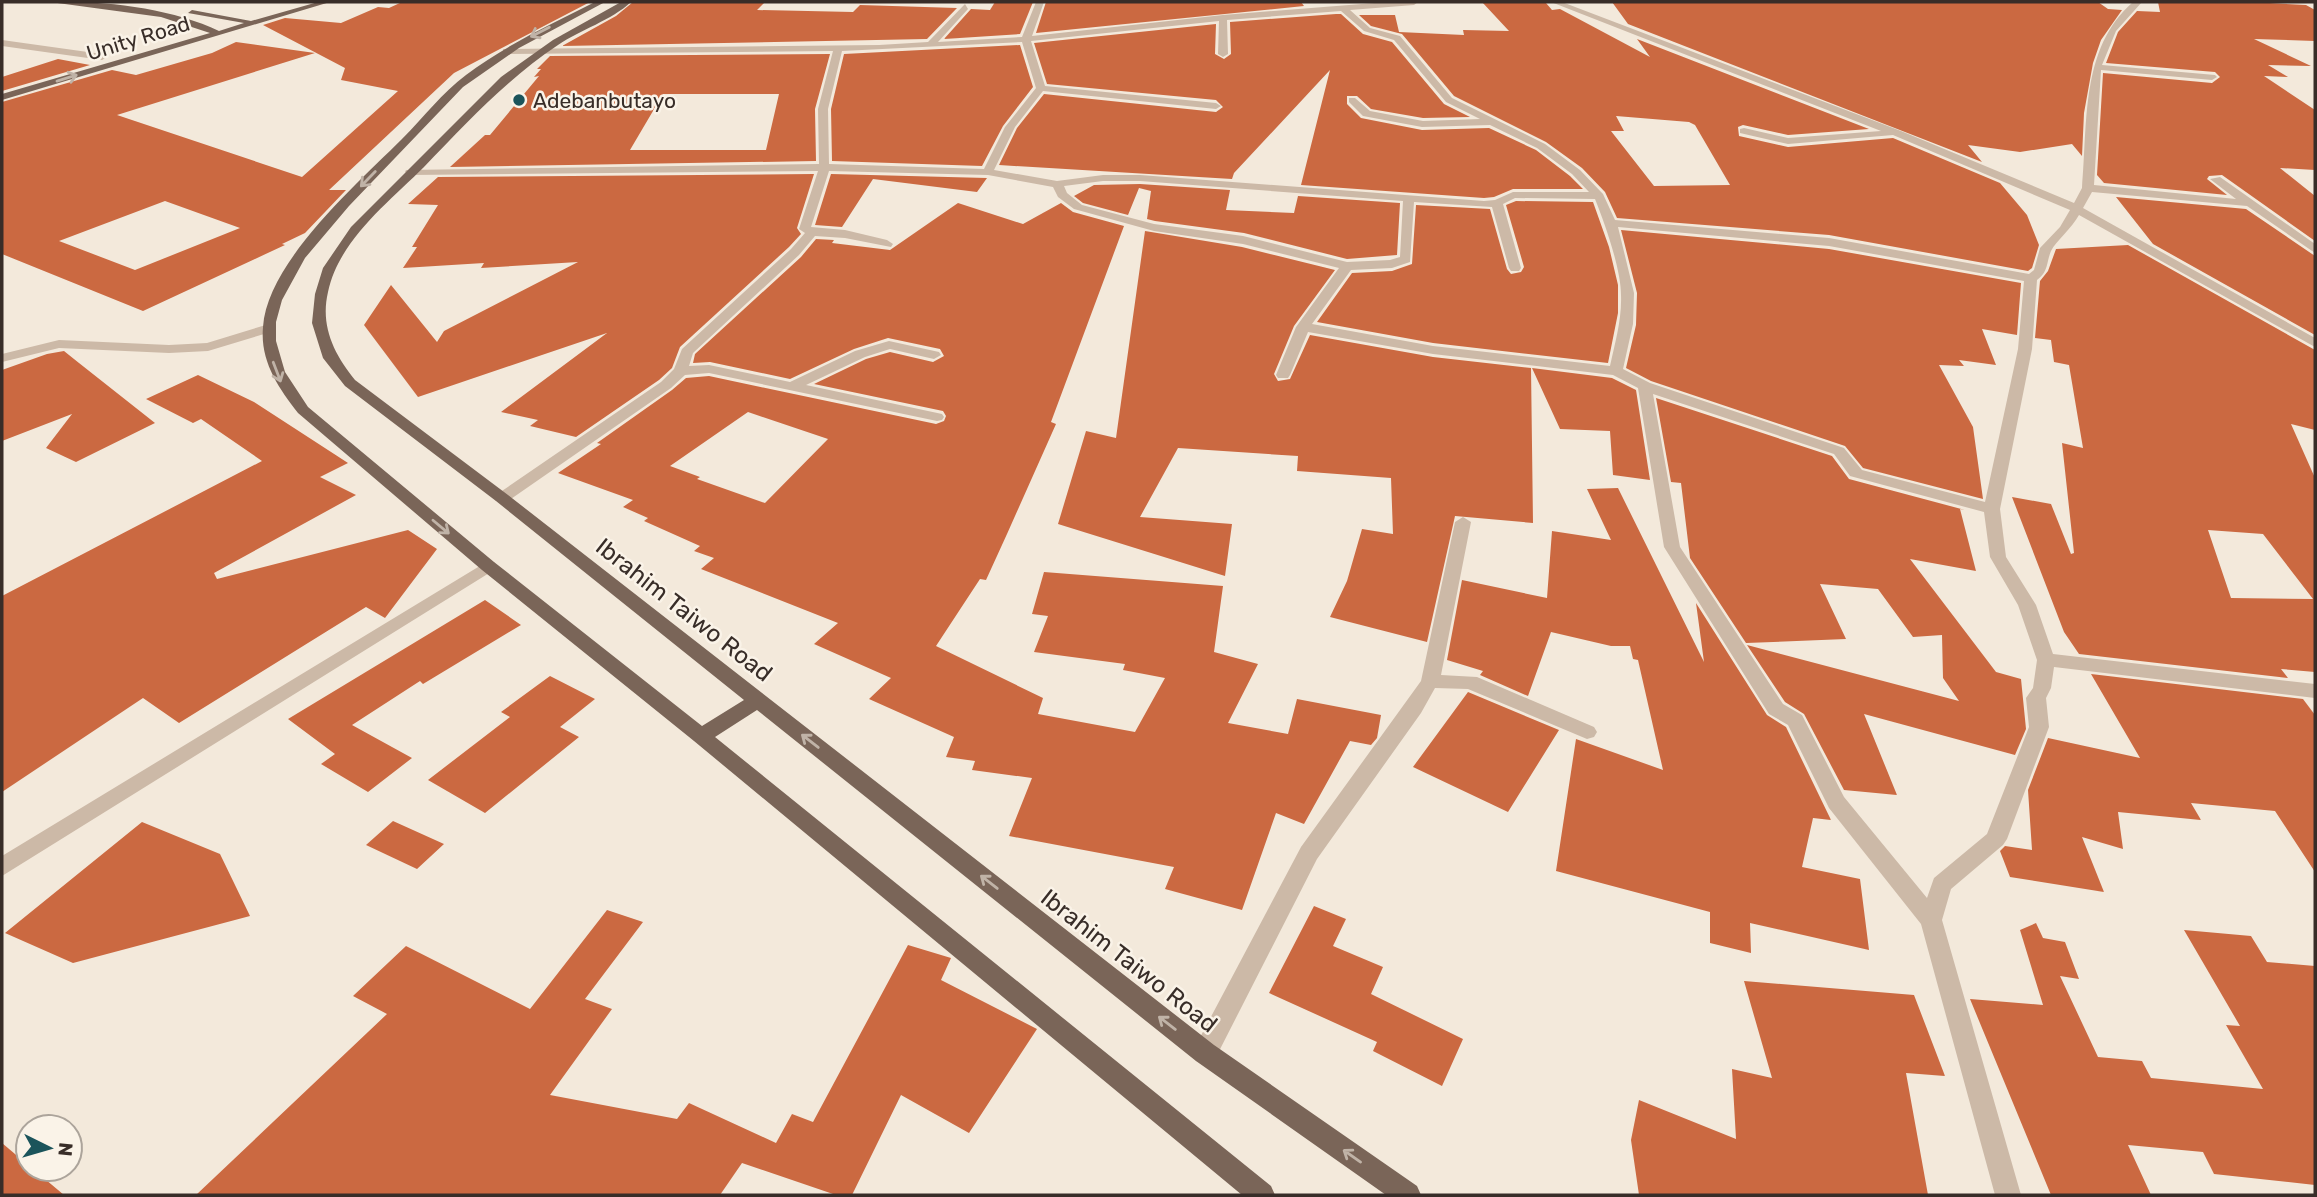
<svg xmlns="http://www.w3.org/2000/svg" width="2317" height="1197" viewBox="0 0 2317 1197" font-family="Rubik,sans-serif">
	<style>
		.building { fill: #cb6941; fill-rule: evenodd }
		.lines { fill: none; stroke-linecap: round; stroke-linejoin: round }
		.minor { fill: #ccb9a7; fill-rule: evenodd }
		.major { fill: #7a6558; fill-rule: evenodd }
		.oneway { stroke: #c0b3a7 }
		.poi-dot { fill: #1b545b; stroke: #faf3e8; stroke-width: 2.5 }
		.labels { text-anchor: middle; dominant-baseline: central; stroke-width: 5; stroke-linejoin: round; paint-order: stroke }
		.far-street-label { font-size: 21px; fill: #382d28; stroke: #faf3e8 }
		.far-poi-label { font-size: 21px; fill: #382d28; stroke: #faf3e8; text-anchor: start }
		.street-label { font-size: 24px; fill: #382d28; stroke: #faf3e8 }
	</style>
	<rect width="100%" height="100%" fill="#f3e9db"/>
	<path class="building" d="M402 2H590L454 73 329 190H346L305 233 282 244 285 245 143 311 2 254V102L112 70 136 75 212 53 236 42 315 53 117 115 302 177 398 91 341 80 345 68 263 25 285 18 341 23 378 7 389 8ZM165 201 240 228 135 270 59 241Z
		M633 2H765L757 10 853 12 860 5 957 8 927 39 562 46 616 16Z
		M995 2H1033L1020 34 944 39 971 9 990 10Z
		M1046 2H1301L1304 6 1036 33Z
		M1482 2 1546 3 1552 10 1560 9 1650 57 1637 39 1869 129 1788 135 1743 125 1738 127 1739 136 1788 147 1893 138 2000 183 2027 215 2039 245 2032 268 2028 271 1829 235 1617 218 1605 192 1582 168 1546 142 1454 96 1402 34 1371 26 1359 15H1395L1399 32 1464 35 1463 30 1509 31ZM1616 116 1689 122 1695 125 1730 185 1654 186 1611 131H1624Z
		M1612 2H2098L2108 9 2122 10 2101 40 2093 63 2084 113 2082 156 2072 144 2020 152 1968 145 1982 162 1628 24Z
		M2158 2H2252L2306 5 2315 10V41L2254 39 2311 66 2268 65 2288 77 2264 76 2315 110V170L2280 168 2315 196V241L2222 175 2209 176 2207 179 2227 195 2104 183 2097 175 2103 73 2212 83 2220 77 2215 72 2106 63 2118 32 2137 11 2160 12Z
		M1336 14H1341L1363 34 1392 42 1444 104 1470 117 1423 118 1371 109 1357 96H1347V104L1361 118 1422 130 1489 128 1536 150 1570 176 1583 189H1513L1494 197 1484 198 1301 185 1330 70 1234 173 1232 179 999 165 1017 128 1044 94 1216 112 1223 107 1216 100 1047 84 1034 43 1216 24 1215 54 1224 59 1231 54 1230 22Z
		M1020 45 1033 87 1003 126 982 166 832 161 831 109 844 54Z
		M830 54 815 109 816 161 450 167 485 135H490L539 76 534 77 541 69H537L550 56ZM663 94H779L766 150H630Z
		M58 59 90 65 2 91V77Z
		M814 174 797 228 801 234 789 247 680 347 672 368 659 380 576 437 530 426 538 420 501 412 607 333 418 397 364 325 391 285 437 342 444 331 578 262 481 268 484 263 403 268 417 247H412L438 205 408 204 438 177Z
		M831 174 987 178 977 192 873 179 842 227 815 225Z
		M1140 184 1230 190 1226 210 1294 213 1298 196 1400 203 1397 255 1347 259 1244 233 1155 221 1147 219 1151 191 1139 188 1128 215 1083 203 1074 196 1094 185Z
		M2116 197 2246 209 2315 256V335L2153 244Z
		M1516 201 1593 202 1609 247 1618 285V313L1608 363 1433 343 1317 322 1352 273 1392 271 1412 264 1416 205 1490 209 1507 269 1511 274 1521 272 1524 267 1506 205Z
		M958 203 1023 224 1061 203 1073 212 1124 226 1051 422 1056 424 1007 534 986 580 980 579 936 646 1043 698 1038 714 1135 732 1165 678 1123 670 1125 664 1034 652 1048 616 1032 614 1044 572 1223 586 1214 652 1258 664 1228 723 1288 734 1297 699 1381 715 1377 738 1371 745 1350 741 1304 824 1276 813 1242 910 1165 889 1174 867 1009 836 1032 778 972 770 975 761 946 757 954 737 869 699 891 678 814 644 838 623 701 569 714 558 694 551 700 546 644 521 648 518 623 507 633 500 558 473 601 444 597 443 672 390 686 378 709 376 936 424 944 421 946 416 943 411 814 384 866 359 890 352 933 362 944 356 940 349 888 338 854 349 790 379 710 362 693 363 695 354 801 257 816 239 834 240 832 243 890 250ZM748 412 828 439 765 503 697 479 700 477 670 466Z
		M1621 230 1829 249 2021 283 2017 335 1982 329 1996 365 1959 360 1964 366 1939 365 1973 427 1983 499 1863 468 1845 446 1651 381 1626 368 1636 325 1637 293Z
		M1145 231 1242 247 1335 270 1294 326 1274 374 1278 381 1290 379 1310 335 1433 357 1531 368 1533 523 1455 516 1427 642 1330 617 1347 581 1362 529 1393 534 1391 478 1297 471 1298 456 1178 448 1140 517 1232 524 1225 576 1058 524 1086 431 1116 438Z
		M2128 245 2315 350V430L2291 424 2315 478V672L2281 669 2288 678 2079 654 2064 632 2012 497 2051 504 2071 554 2074 553 2062 443 2083 448 2069 365 2054 362 2051 340 2035 338 2040 281 2048 271 2056 249ZM2208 530 2263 534 2313 599 2231 598Z
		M64 351 79 363 155 423 76 462 46 448 72 414 2 441V370L47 354Z
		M1532 368 1612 378 1636 390 1650 480 1613 475 1610 431 1560 429Z
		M198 375 254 402 348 463 320 477 356 495 214 573 217 579 408 530 437 549 385 618 366 607 179 723 143 698 2 792V596L262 461 201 419 193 423 146 399Z
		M1656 398 1832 456 1849 479 1965 510 1960 509 1976 571 1910 559 1996 672 2021 679 2026 729 2015 755 1864 714 1897 795 1844 790 1804 714 1785 702 1747 645 1959 701 1943 678 1942 635 1913 637 1878 589 1820 584 1846 639 1746 643 1690 558 1681 483 1671 482Z
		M1618 488 1704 662 1696 603 1767 715 1786 727 1831 820 1813 818 1802 867 1860 879 1869 950 1750 923 1751 953 1710 943V912L1556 871 1576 739 1663 770 1638 660 1633 659 1630 646H1611L1551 632 1528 696 1480 675 1483 671 1447 660 1462 580 1547 598 1552 531 1611 540 1587 489Z
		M485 600 521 625 423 684 420 681 352 725 412 758 368 792 321 764 335 754 288 719Z
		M2091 674 2303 699 2315 715V872L2275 811 2191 803 2201 820 2118 812 2123 849 2082 837 2104 892 2010 877 2000 851 2005 846 2032 850 2028 790 2048 738 2140 758Z
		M550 676 595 699 560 727 579 737 485 813 428 780 510 717 501 712Z
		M1468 692 1559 730 1508 812 1413 767Z
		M393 821 444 844 417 869 366 845Z
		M142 822 220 854 250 916 73 963 5 933Z
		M1314 906 1346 919 1333 946 1383 967 1371 994 1463 1039 1442 1086 1373 1051 1377 1042 1269 993Z
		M607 910 643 922 585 999 612 1009 550 1095 677 1119 689 1103 776 1143 792 1114 813 1122 908 945 951 958 941 980 1037 1029 969 1133 901 1095 852 1195H836L742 1163 720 1195H196L387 1014 353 996 406 946 530 1009Z
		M2036 923 2043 938 2065 942 2079 979 2060 976 2098 1057 2142 1061 2151 1078 2263 1089 2226 1025 2240 1026 2184 930 2251 936 2267 962 2315 966V1185L2214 1174 2203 1152 2128 1145 2151 1195H2051L1970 999 2043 1005 2020 930Z
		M1744 981 1914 995 1945 1076 1906 1073 1928 1195H1639L1631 1140 1639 1100 1736 1139 1732 1069 1772 1078Z
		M2 1143 28 1165V1169H33L64 1195H2Z"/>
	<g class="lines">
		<path class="minor" d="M1036 2H1044L1032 36 1223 15 1387 2H1418L1414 5 1350 10 1370 28 1400 36 1452 98 1545 144 1580 170 1603 194 1615 220 1829 238 2029 274 2034 270 2040 248 2060 227 2070 210 1893 135 1788 144 1740 133V129L1744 128 1788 138 1881 131 1551 2H1562L1901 131 2074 203 2082 188C2088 123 2080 48 2133 2H2142L2116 31 2102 65 2215 75 2217 77 2212 80 2101 70 2094 185 2236 199 2210 179 2220 177 2315 244V253L2247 206 2092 192 2083 208 2315 338V347L2079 215C2072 228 2056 241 2051 251 2046 263 2049 271 2037 280L2032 349 2000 509 2006 557 2036 605 2053 654 2315 684V698L2054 667 2051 688 2046 698 2049 727 2007 839 2003 845 1951 889 1942 920 2021 1195H1995L1921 924 1829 808 1788 725 1769 714 1664 547 1638 388 1613 375 1433 354 1308 332 1290 375 1288 378H1278L1276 375 1296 327 1339 268 1243 244 1154 231 1074 209 1058 197 1053 187 988 175 829 171 811 227 845 230 887 240 893 244 891 247 845 238 815 236 799 255 693 353 689 366 709 365 790 382 855 351 889 341 939 352 941 355 934 359 890 349 865 357 806 385 942 414 944 417 942 420 937 421 709 373 685 375 671 388 508 501H496L494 498 496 495 661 382 674 369 682 349 791 249 805 233 799 229 818 171 410 175 405 172 406 170 819 164 818 109 833 51 506 54 503 53V49L879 45 928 42 965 4 968 9 938 42 1022 37ZM1341 11 1364 31 1394 40 1446 102 1480 119 1423 121 1370 111 1355 98H1349V102L1363 116 1422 127 1490 125 1537 148 1572 174 1589 192H1513L1495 200 1484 201 1140 175H1103L1057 181 994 170 1015 127 1043 91 1216 109 1221 106 1216 103 1045 86 1031 41 1219 21 1218 54 1223 57 1228 54 1227 20ZM1022 42 1036 88 1005 127 984 169 829 164 828 109 842 51ZM1103 181H1140L1403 201 1400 257 1390 260 1347 262 1243 236 1154 224 1082 205 1067 193 1064 186ZM1515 198 1595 199C1605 224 1621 269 1621 295 1622 319 1615 343 1610 366L1433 346 1312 324 1351 270 1392 268 1410 262 1414 202 1492 207 1509 268 1511 271H1519L1521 268 1503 204ZM1618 227 1829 246 2024 281 2018 349 1985 502 1862 470 1844 448 1650 383 1623 369 1633 324 1634 293ZM1653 394 1834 454 1850 476 1984 512 1990 557 2018 605 2037 660 2033 688 2026 698 2029 727 1987 834 1934 878 1927 898 1844 797 1802 715 1783 704 1680 547Z
			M2 40 102 54 107 57 102 60 2 46Z
			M269 324 274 325V331L208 351 169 353 59 348 2 362V354L59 340 169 345 207 343Z
			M1463 517 1471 522 1441 675 1477 677 1594 727 1597 732 1594 737 1587 739 1468 689 1435 688 1421 713 1317 859 1214 1061 1205 1064 1196 1061 1193 1053 1196 1045 1301 847 1421 681 1455 522Z
			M488 561 494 562 497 566 494 570 2 876V856Z"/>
		<path class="major" d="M50 2C101 0 172 8 219 31L244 23 188 13 192 10 251 21 318 2H330L2 100V94L210 33 161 17Z
			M595 2H605L519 48 463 87 349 206 305 258 282 300 276 322V341L285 372 308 407 494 562 702 726 744 700 496 501 345 386 323 358 312 323 315 294 323 268 351 227 501 77 553 40 621 2H631C612 20 580 30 558 45 507 79 466 123 424 167 388 203 339 240 328 292 320 326 334 354 355 380L508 495 1214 1045 1417 1186 1421 1195H1386L1196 1061 757 710 715 737 1271 1186 1275 1195H1242L694 741 482 570 298 413C278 387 260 361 263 327 267 262 358 183 402 139 424 117 442 93 466 75 506 45 551 24 595 2Z"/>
	</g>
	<defs><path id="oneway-shaft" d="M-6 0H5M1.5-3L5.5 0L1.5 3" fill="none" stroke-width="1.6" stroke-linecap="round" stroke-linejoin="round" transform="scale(1.75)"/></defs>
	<g class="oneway">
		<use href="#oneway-shaft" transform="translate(540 32) rotate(153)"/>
		<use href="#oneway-shaft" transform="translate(67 78) rotate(-17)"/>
		<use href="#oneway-shaft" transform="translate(368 179) rotate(134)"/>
		<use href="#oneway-shaft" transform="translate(277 372) rotate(69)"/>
		<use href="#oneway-shaft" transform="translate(441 527) rotate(40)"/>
		<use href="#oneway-shaft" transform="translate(810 741) rotate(-142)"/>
		<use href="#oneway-shaft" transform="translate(989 882) rotate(-142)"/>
		<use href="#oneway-shaft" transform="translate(1167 1023) rotate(-142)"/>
		<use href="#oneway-shaft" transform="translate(1352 1156) rotate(-145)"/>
	</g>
	<circle class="poi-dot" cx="519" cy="100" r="7"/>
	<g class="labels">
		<g class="far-street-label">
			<text transform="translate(138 38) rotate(-17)">Unity Road</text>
		</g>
		<g class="far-poi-label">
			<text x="533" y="100">Adebanbutayo</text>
		</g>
		<g class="street-label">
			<text transform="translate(684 610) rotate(38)">Ibrahim Taiwo Road</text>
			<text transform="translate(1129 961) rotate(38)">Ibrahim Taiwo Road</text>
		</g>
	</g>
	<rect width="2317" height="1197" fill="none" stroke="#382d28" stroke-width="7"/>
	<g transform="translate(49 1148) rotate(95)"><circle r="33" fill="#faf3e8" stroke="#aca49b" stroke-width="2"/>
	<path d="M0-5L12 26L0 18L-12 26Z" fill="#1b545b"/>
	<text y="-10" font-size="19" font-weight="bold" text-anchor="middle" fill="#382d28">N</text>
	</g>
</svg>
